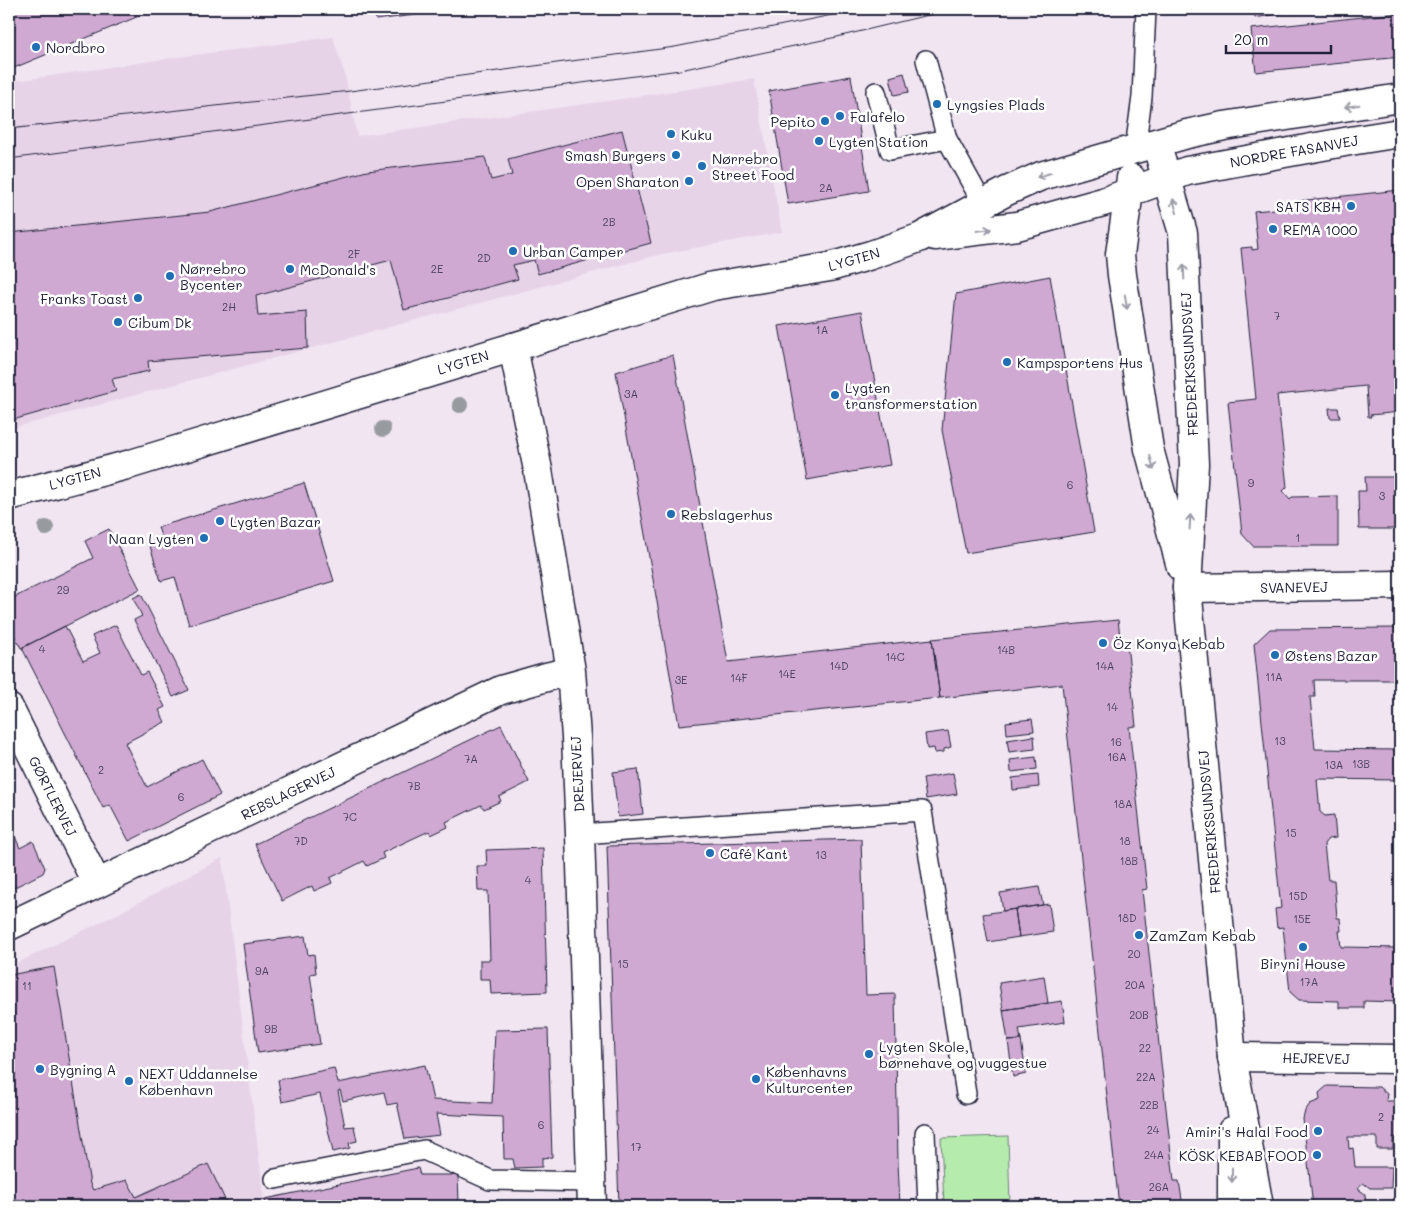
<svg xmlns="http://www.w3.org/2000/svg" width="1409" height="1215" viewBox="0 0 1409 1215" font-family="Mali,sans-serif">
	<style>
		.built { fill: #e7d3e8 }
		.green { fill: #b5ebad; stroke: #6c8674 }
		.building { fill: #cfa9d2; stroke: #22223b }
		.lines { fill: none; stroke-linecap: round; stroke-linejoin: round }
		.service-casing { stroke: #22223b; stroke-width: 22 }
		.minor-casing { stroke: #22223b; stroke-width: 31 }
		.tertiary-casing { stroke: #22223b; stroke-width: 31 }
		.service { stroke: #fff; stroke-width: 19 }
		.minor { stroke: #fff; stroke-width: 28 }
		.tertiary { stroke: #fff; stroke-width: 28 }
		.tram { stroke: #22223b; stroke-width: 1 }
		.tree { fill: #979ba0 }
		.oneway { stroke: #9c9ca7 }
		.poi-dot { fill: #1f6fb2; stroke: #fff; stroke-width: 2 }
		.labels { text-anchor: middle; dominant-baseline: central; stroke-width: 5; stroke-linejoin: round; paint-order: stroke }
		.number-label { font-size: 11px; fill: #4d4461 }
		.poi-label { font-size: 14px; fill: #22223b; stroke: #fff; text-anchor: start }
		.street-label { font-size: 14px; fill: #22223b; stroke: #fff }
	</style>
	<rect width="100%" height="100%" fill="#f1e5f2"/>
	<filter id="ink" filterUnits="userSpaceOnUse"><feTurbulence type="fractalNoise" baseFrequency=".02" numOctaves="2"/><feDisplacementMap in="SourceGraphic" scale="10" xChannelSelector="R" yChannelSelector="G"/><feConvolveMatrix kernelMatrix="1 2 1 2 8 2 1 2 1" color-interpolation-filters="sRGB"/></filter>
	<g filter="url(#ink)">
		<path class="built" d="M333 37 345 75 357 136 621 99 754 79 782 232 662 254 9 429V82L178 57Z
			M222 858 265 1206H9V967L121 912Z"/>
		<path class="green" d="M1008 1136 1010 1206H944L941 1138Z"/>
		<path class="building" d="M9 9H156L9 70Z
			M374 9H460L376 20Z
			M1254 9H1306L1255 18Z
			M1400 13V57L1256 72 1251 29Z
			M904 73 909 92 894 95 890 77Z
			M851 76 869 191 788 204 769 91Z
			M622 130 651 243 538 274 534 260 513 265 518 279 404 310 391 260 256 296 258 316 307 312 308 348 148 361 149 371 112 379 116 391 9 421V233L210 212 367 171 485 157 491 180 512 175 508 159Z
			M1400 190V412L1370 415 1371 417H1368L1366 386 1277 395 1287 487 1283 491 1290 499 1292 497 1338 496V546H1253L1242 534 1228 402 1256 399 1241 248 1252 247V250L1258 249 1254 211 1297 207V201Z
			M1050 276 1094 532 966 553 942 430 956 294Z
			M862 311 890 465 807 480 779 326Z
			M673 355 728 662 932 639 940 698 679 725 616 372Z
			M1329 408H1338L1340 418H1330Z
			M1365 477H1400V529H1359L1358 491H1366Z
			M304 483 334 581 189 625 175 577 161 581 149 543 162 539 158 527Z
			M109 529 140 589 21 648 9 625V600L93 558 85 541Z
			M141 594 189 690 173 697 134 620 142 616 133 598Z
			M1118 620 1121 644H1127L1136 726 1129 727 1147 889 1142 890 1174 1181H1179L1183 1206H1119L1062 684 940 698 932 639Z
			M116 625 141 675 147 672 165 707 159 710 165 722 125 743 147 787 202 759 220 795 129 841 110 805 103 808 22 648 65 626 83 661 100 653 92 636Z
			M1400 628V680H1314L1315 697H1310L1315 749 1400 750V780L1317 779 1320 812 1325 816 1334 815 1336 838 1328 839 1324 844 1328 880H1334L1337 918H1340L1341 931H1339L1341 947 1400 948V1002L1364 1001V1008H1339V1001L1299 1000 1290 992 1283 927 1277 928 1275 909 1281 908 1254 644 1270 629Z
			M1032 719 1034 731 1007 734 1006 722Z
			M501 725 529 782 499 797 501 801 484 809 481 805 446 822 448 827 431 835 429 831 382 853 384 858 367 866 364 861 330 878 332 883 314 891 312 886 282 901 255 844Z
			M948 731 951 747 944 749V752L935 753 934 748 927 749 925 734Z
			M1034 736 1035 749 1009 752 1007 740Z
			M1036 757 1037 769 1011 772 1010 760Z
			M638 769 643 814 618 817 613 772Z
			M953 773 957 794 926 799 923 778Z
			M1038 775 1039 787 1013 790 1012 778Z
			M1398 811H1400V881H1399Z
			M9 823 20 848 33 841 45 868 43 873 9 890Z
			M861 839 866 995 895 994 898 1163 900 1206H619L607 846Z
			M543 848 547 992 491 994 490 979H480V960H490L488 891H478L477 866H487L486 850Z
			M1039 887 1043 905 1003 911 1000 893Z
			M1049 904 1053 932 1019 937 1015 909Z
			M1015 909 1019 937 988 942 983 914Z
			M305 936 308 955 314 954 316 973 310 974 320 1044 258 1053 243 944Z
			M54 967 90 1184 93 1190 127 1180 136 1197 208 1164 228 1206H28L25 1199 9 1201V975Z
			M1044 976 1048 1003 1003 1010 999 983Z
			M1062 1001 1065 1022 1019 1029 1021 1040 1008 1041 1003 1010Z
			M548 1029 552 1157 542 1158V1167L515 1168 513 1159H504L503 1117 436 1114 440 1135 405 1139 397 1103 387 1105 384 1092 343 1101 340 1090 338 1091 345 1127 354 1126 357 1141 349 1143 350 1148 333 1152 320 1094 282 1102 278 1080 334 1068 338 1083 425 1065 433 1100 492 1103 495 1030Z
			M1021 1040 1026 1074 1013 1077 1008 1041Z
			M1327 1086 1379 1087 1387 1094 1386 1101H1400V1138L1393 1137V1149H1377V1137H1348L1349 1149 1353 1148 1355 1167H1392L1391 1188H1370L1363 1183 1358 1189 1365 1194 1366 1206H1313L1303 1119 1305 1111 1310 1104 1320 1100 1319 1093Z
			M418 1168 420 1175H458L459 1202 429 1203 415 1206H266L265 1199Z"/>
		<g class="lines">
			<g class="service-casing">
				<path id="service" d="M926 60 947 139
					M876 92 890 150 947 139 983 204
					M1135 149 1142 97 1146 9
					M580 834 922 811 966 1094
					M925 1133 928 1206
					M275 1179 424 1150 490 1180 591 1182"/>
			</g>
			<g class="minor-casing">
				<path id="minor" d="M513 347 538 470 571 671 576 737 580 834 592 1206
					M1187 588 1400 585
					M9 708 97 884
					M9 926 501 690 550 676 571 671
					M1232 1057 1400 1059"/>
			</g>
			<g class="tertiary-casing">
				<path id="tertiary" d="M1156 143 1183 233 1194 464 1187 588 1232 1057 1259 1206
					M1131 178 1120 254 1122 275 1149 449 1181 567
					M935 236 1017 226 1103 202 1187 171 1350 141 1400 133
					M9 496 131 464 713 286 830 267 871 255 919 238 1007 191 1041 176 1187 134 1224 126 1400 98
					M1232 1131V1206"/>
			</g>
			<use href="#service" class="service"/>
			<use href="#minor" class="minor"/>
			<use href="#tertiary" class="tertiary"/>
			<path class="tram" d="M9 129 350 91 675 47 832 15 859 9
				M9 159 680 70 837 37 953 9"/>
		</g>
		<g class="tree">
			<circle cx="460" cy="405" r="8"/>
			<circle cx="383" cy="429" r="8"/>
			<circle cx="46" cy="528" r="8"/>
		</g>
		<defs><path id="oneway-shaft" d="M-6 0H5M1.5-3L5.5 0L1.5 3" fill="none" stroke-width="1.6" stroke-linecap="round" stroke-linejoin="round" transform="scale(1.25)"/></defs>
		<g class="oneway">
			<use href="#oneway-shaft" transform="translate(1352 106) rotate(171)"/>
			<use href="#oneway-shaft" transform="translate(1044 175) rotate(162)"/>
			<use href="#oneway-shaft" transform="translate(1175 206) rotate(-106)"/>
			<use href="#oneway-shaft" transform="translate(984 230) rotate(-7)"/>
			<use href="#oneway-shaft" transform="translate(1184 272) rotate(-92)"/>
			<use href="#oneway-shaft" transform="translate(1126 302) rotate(81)"/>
			<use href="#oneway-shaft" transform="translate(1152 463) rotate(76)"/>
			<use href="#oneway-shaft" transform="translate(1190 522) rotate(-87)"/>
			<use href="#oneway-shaft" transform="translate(1232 1175) rotate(90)"/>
		</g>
	</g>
	<g class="poi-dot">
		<circle cx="36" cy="47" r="5"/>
		<circle cx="937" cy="104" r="5"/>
		<circle cx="840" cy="116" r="5"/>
		<circle cx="825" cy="121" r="5"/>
		<circle cx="671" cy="134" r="5"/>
		<circle cx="819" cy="141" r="5"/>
		<circle cx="676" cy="155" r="5"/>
		<circle cx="702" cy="166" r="5"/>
		<circle cx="689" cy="181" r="5"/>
		<circle cx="1351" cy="206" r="5"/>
		<circle cx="1273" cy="229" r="5"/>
		<circle cx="513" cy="251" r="5"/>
		<circle cx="290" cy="269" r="5"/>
		<circle cx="170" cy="276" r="5"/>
		<circle cx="138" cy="298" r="5"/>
		<circle cx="118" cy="322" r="5"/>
		<circle cx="1007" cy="362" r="5"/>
		<circle cx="835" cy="395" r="5"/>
		<circle cx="671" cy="514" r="5"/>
		<circle cx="220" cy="521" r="5"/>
		<circle cx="204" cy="538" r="5"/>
		<circle cx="1103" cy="643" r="5"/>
		<circle cx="1275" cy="655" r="5"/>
		<circle cx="710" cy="853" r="5"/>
		<circle cx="1139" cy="935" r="5"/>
		<circle cx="1303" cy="947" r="5"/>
		<circle cx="869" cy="1054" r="5"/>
		<circle cx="40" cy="1069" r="5"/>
		<circle cx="756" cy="1079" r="5"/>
		<circle cx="129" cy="1081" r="5"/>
		<circle cx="1318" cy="1131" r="5"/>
		<circle cx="1317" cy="1155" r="5"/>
	</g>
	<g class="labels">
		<g class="number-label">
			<text x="826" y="187">2A</text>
			<text x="609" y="221">2B</text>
			<text x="354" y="253">2F</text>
			<text x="484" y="257">2D</text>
			<text x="437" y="268">2E</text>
			<text x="229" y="306">2H</text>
			<text x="1277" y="315">7</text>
			<text x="822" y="329">1A</text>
			<text x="631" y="393">3A</text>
			<text x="1251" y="482">9</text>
			<text x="1070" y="484">6</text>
			<text x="1382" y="495">3</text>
			<text x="1298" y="537">1</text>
			<text x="63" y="589">29</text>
			<text x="42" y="648">4</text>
			<text x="1006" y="649">14B</text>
			<text x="895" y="656">14C</text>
			<text x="839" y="665">14D</text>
			<text x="1105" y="665">14A</text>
			<text x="787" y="673">14E</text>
			<text x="1274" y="676">11A</text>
			<text x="739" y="677">14F</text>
			<text x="681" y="679">3E</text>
			<text x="1112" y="706">14</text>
			<text x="1280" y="740">13</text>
			<text x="1116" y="741">16</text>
			<text x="1117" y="756">16A</text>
			<text x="471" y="758">7A</text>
			<text x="1361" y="763">13B</text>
			<text x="1334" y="764">13A</text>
			<text x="101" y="769">2</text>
			<text x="414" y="785">7B</text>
			<text x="181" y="796">6</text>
			<text x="1123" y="803">18A</text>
			<text x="350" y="816">7C</text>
			<text x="1291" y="832">15</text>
			<text x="301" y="840">7D</text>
			<text x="1125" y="840">18</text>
			<text x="821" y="854">13</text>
			<text x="1129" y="860">18B</text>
			<text x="528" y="879">4</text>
			<text x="1298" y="895">15D</text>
			<text x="1127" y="917">18D</text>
			<text x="1302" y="918">15E</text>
			<text x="1134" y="953">20</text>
			<text x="623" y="963">15</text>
			<text x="262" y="970">9A</text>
			<text x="1309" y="981">17A</text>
			<text x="1135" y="984">20A</text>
			<text x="27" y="985">11</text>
			<text x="1139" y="1014">20B</text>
			<text x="271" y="1028">9B</text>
			<text x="1145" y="1047">22</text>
			<text x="1146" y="1076">22A</text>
			<text x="1149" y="1104">22B</text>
			<text x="1381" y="1116">2</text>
			<text x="541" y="1124">6</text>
			<text x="1153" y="1129">24</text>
			<text x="636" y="1146">17</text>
			<text x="1154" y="1154">24A</text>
			<text x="1159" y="1186">26A</text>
		</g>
		<g class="poi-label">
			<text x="46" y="47">Nordbro</text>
			<text x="947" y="104">Lyngsies Plads</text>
			<text x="850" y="116">Falafelo</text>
			<text x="815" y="121" text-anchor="end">Pepito</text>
			<text x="681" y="134">Kuku</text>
			<text x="829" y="141">Lygten Station</text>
			<text x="666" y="155" text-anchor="end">Smash Burgers</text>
			<text x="712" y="158">Nørrebro<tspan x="712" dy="16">Street Food</tspan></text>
			<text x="679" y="181" text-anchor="end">Open Sharaton</text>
			<text x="1341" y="206" text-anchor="end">SATS KBH</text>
			<text x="1283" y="229">REMA 1000</text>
			<text x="523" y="251">Urban Camper</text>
			<text x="180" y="268">Nørrebro<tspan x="180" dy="16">Bycenter</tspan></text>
			<text x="300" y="269">McDonald's</text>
			<text x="128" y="298" text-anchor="end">Franks Toast</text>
			<text x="128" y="322">Cibum Dk</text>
			<text x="1017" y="362">Kampsportens Hus</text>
			<text x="845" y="387">Lygten<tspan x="845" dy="16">transformerstation</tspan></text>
			<text x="681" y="514">Rebslagerhus</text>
			<text x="230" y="521">Lygten Bazar</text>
			<text x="194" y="538" text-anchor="end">Naan Lygten</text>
			<text x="1113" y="643">Öz Konya Kebab</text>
			<text x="1285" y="655">Østens Bazar</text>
			<text x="720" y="853">Café Kant</text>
			<text x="1149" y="935">ZamZam Kebab</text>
			<text x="1303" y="963" text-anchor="middle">Biryni House</text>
			<text x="879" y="1046">Lygten Skole,<tspan x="879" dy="16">børnehave og vuggestue</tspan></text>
			<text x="50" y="1069">Bygning A</text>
			<text x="766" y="1071">Københavns<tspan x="766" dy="16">Kulturcenter</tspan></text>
			<text x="139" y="1073">NEXT Uddannelse<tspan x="139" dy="16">København</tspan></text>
			<text x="1308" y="1131" text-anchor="end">Amiri's Halal Food</text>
			<text x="1307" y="1155" text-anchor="end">KÖSK KEBAB FOOD</text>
		</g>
		<g class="street-label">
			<text transform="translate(1294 151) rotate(-10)">NORDRE FASANVEJ</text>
			<text transform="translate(854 259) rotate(-16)">LYGTEN</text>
			<text transform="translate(463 362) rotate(-17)">LYGTEN</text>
			<text transform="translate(1189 364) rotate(-93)">FREDERIKSSUNDSVEJ</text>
			<text transform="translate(75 478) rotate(-15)">LYGTEN</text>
			<text transform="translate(1294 587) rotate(-1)">SVANEVEJ</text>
			<text transform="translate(577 774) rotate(-93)">DREJERVEJ</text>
			<text transform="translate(288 793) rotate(-26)">REBSLAGERVEJ</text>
			<text transform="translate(53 796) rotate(63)">GØRTLERVEJ</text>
			<text transform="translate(1209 822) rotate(-95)">FREDERIKSSUNDSVEJ</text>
			<text transform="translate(1316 1058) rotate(1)">HEJREVEJ</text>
		</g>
	</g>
	<rect width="1409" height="1215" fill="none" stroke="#fff" stroke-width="30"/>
	<rect x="15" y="15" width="1379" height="1185" fill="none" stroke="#22223b" stroke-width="2" filter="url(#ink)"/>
	<path d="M1226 45v8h105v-8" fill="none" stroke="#22223b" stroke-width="2.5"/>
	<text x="1234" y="45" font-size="15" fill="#22223b" stroke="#ffffff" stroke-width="4" paint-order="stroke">20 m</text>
</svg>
